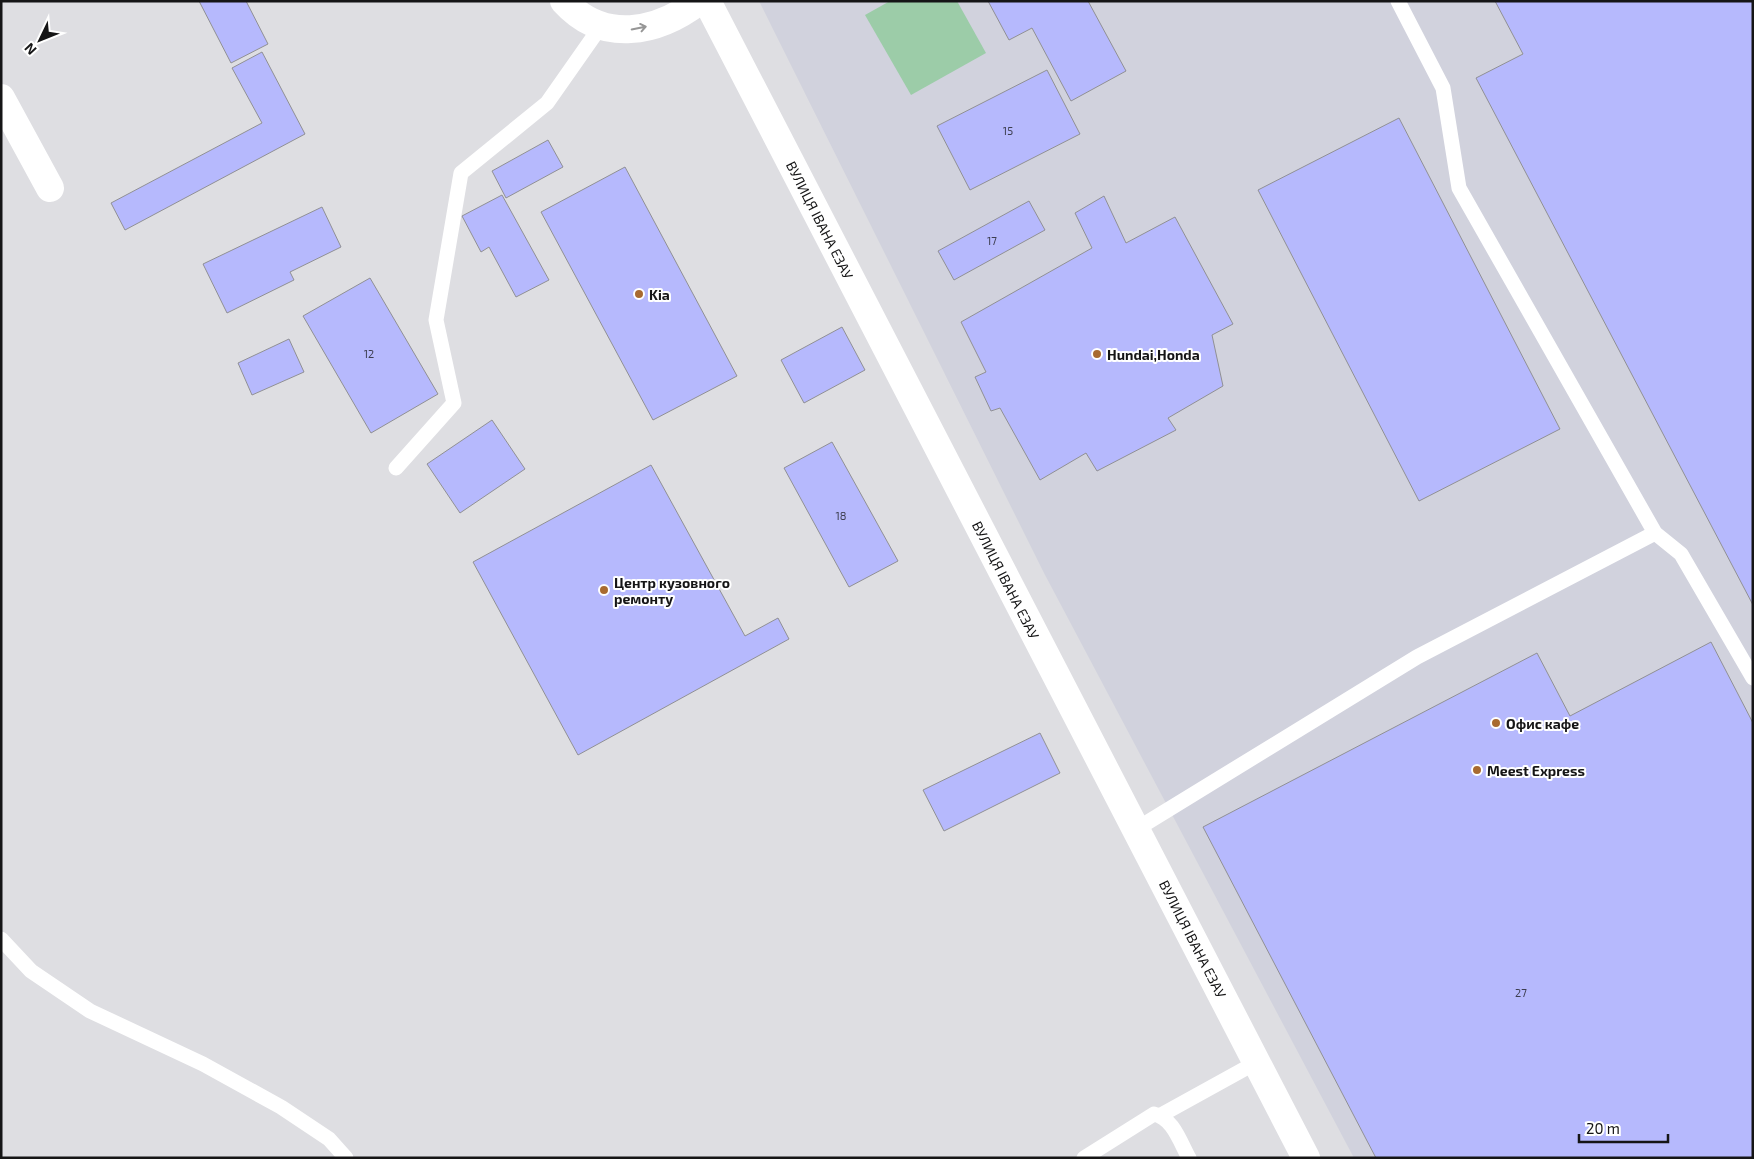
<svg xmlns="http://www.w3.org/2000/svg" width="1754" height="1159" viewBox="0 0 1754 1159" font-family="'Exo 2',sans-serif">
	<style>
		.built { fill: #d1d2dd }
		.green { fill: #9ccca8 }
		.building { fill: #b6b9fd; stroke: #909094 }
		.lines { fill: none; stroke-linecap: round; stroke-linejoin: round }
		.service { stroke: #fff; stroke-width: 15 }
		.minor { stroke: #fff; stroke-width: 28 }
		.secondary { stroke: #fff; stroke-width: 28 }
		.oneway { stroke: #969696 }
		.poi-dot { fill: #a86a30; stroke: #fff; stroke-width: 2 }
		.labels { text-anchor: middle; dominant-baseline: central; stroke-width: 4; stroke-linejoin: round; paint-order: stroke }
		.number-label { font-size: 11px; fill: #3d3e50 }
		.street-label { font-size: 14px; fill: #151516; stroke: #fff }
		.poi-label { font-size: 14px; font-weight: bold; fill: #151516; stroke: #fff; text-anchor: start }
	</style>
	<rect width="100%" height="100%" fill="#dedee2"/>
	<path class="built" d="M759 1H1753V1158H1354L1044 573Z"/>
	<path class="green" d="M890 1H957L986 53 911 95 865 15Z"/>
	<path class="building" d="M199 1H246L268 44 231 63Z
		M988 1H1088L1126 71 1071 101 1032 28 1009 40Z
		M1495 1H1753V605L1476 78 1523 54Z
		M262 52 305 134 125 230 111 203 262 123 232 68Z
		M1047 70 1080 134 970 190 937 126Z
		M1399 118 1560 429 1419 501 1258 190Z
		M548 140 563 167 506 198 492 171Z
		M625 167 737 376 653 420 541 212Z
		M502 195 549 280 516 297 489 247 481 252 462 216Z
		M1104 196 1126 243 1175 217 1233 324 1212 335 1223 386 1168 418 1176 430 1097 471 1086 453 1040 480 1000 408 991 411 975 377 986 372 961 322 1092 248 1075 213Z
		M1029 201 1045 230 954 280 938 251Z
		M322 207 341 247 290 272 294 280 227 313 203 264Z
		M370 278 438 394 371 433 303 316Z
		M842 327 865 370 804 403 781 360Z
		M289 339 304 372 252 395 238 363Z
		M492 420 525 469 460 513 427 464Z
		M832 442 898 561 849 587 784 468Z
		M651 465 745 636 778 618 789 639 578 755 473 562Z
		M1711 642 1753 723V1158H1376L1203 827 1537 653 1570 716Z
		M1040 733 1060 773 944 831 923 790Z"/>
	<g class="lines">
		<path class="service" d="M396 468 454 403 436 320 461 173 547 103 601 26
			M1655 533 1681 554 1753 678
			M1135 830 1417 657 1655 533 1459 188 1443 88 1398 1
			M1 939 31 971 90 1011 203 1064 281 1107 329 1139 346 1158
			M1161 1115 1257 1062
			M1084 1158 1154 1114C1173 1118 1180 1142 1189 1158"/>
		<path class="minor" d="M707 1 1306 1158
			M1 98 50 188"/>
		<path class="secondary" d="M564 1C603 44 657 33 699 1"/>
	</g>
	<defs><path id="oneway-shaft" d="M-6 0H5M1.5-3L5.5 0L1.5 3" fill="none" stroke-width="1.6" stroke-linecap="round" stroke-linejoin="round" transform="scale(1.25)"/></defs>
	<use class="oneway" href="#oneway-shaft" transform="translate(639 28) rotate(-11)"/>
	<g class="poi-dot">
		<circle cx="639" cy="294" r="5"/>
		<circle cx="1097" cy="354" r="5"/>
		<circle cx="604" cy="590" r="5"/>
		<circle cx="1496" cy="723" r="5"/>
		<circle cx="1477" cy="770" r="5"/>
	</g>
	<g class="labels">
		<g class="number-label">
			<text x="1008" y="130">15</text>
			<text x="992" y="240">17</text>
			<text x="369" y="353">12</text>
			<text x="841" y="515">18</text>
			<text x="1521" y="992">27</text>
		</g>
		<g class="street-label">
			<text transform="translate(820 220) rotate(63)">ВУЛИЦЯ ІВАНА ЕЗАУ</text>
			<text transform="translate(1006 580) rotate(63)">ВУЛИЦЯ ІВАНА ЕЗАУ</text>
			<text transform="translate(1193 939) rotate(63)">ВУЛИЦЯ ІВАНА ЕЗАУ</text>
		</g>
		<g class="poi-label">
			<text x="649" y="294">Kia</text>
			<text x="1107" y="354">Hundai,Honda</text>
			<text x="614" y="582">Центр кузовного<tspan x="614" dy="16">ремонту</tspan></text>
			<text x="1506" y="723">Офис кафе</text>
			<text x="1487" y="770">Meest Express</text>
		</g>
	</g>
	<rect width="1754" height="1159" fill="none" stroke="#151516" stroke-width="5"/>
	<g transform="translate(40 40) rotate(227)" stroke="#ffffff" stroke-width="4" paint-order="stroke">
	<path d="M0-4L9 19L0 12L-9 19Z" fill="#151516"/>
	<text y="-8" font-size="14" font-weight="bold" text-anchor="middle" fill="#151516">N</text>
	</g>
	<path d="M1579 1134v8h89v-8" fill="none" stroke="#151516" stroke-width="2.5"/>
	<text x="1586" y="1134" font-size="15" fill="#151516" stroke="#ffffff" stroke-width="4" paint-order="stroke">20 m</text>
</svg>
